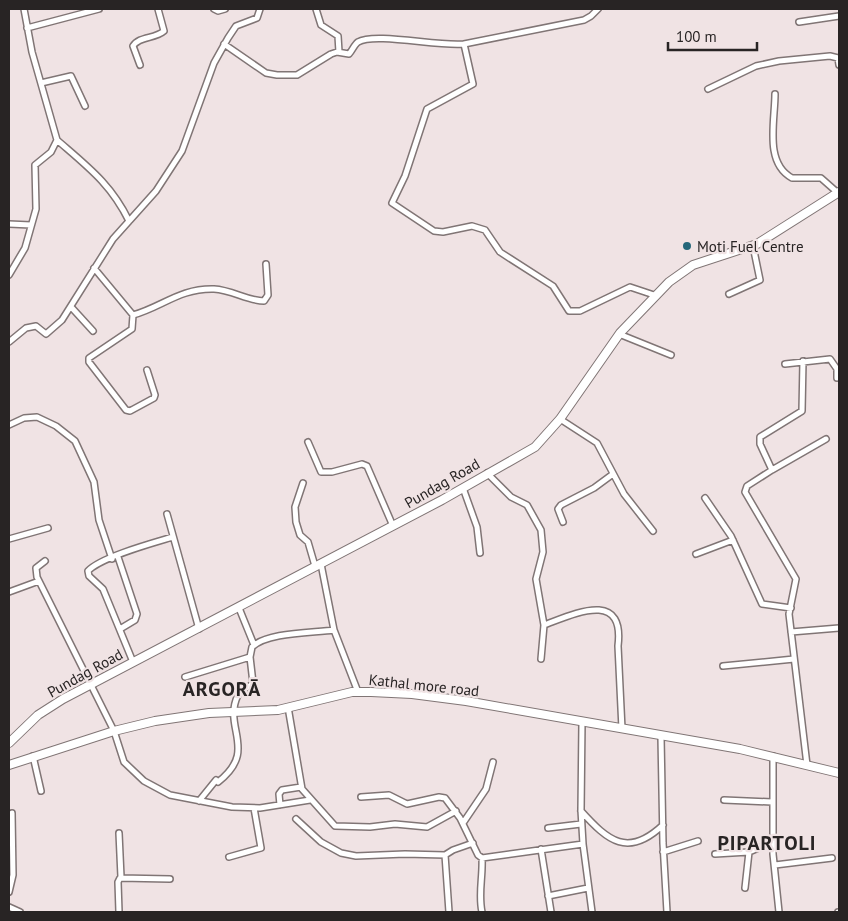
<svg xmlns="http://www.w3.org/2000/svg" width="848" height="921" viewBox="0 0 848 921" font-family="'PT Sans',sans-serif">
	<style>
		.lines { fill: none; stroke-linecap: round; stroke-linejoin: round }
		.street-casing { stroke: #807575; stroke-width: 8 }
		.secondary-casing { stroke: #807575; stroke-width: 10 }
		.street { stroke: #fff; stroke-width: 5 }
		.secondary { stroke: #fff; stroke-width: 8 }
		.poi-dot { fill: #25677a; stroke: #f0e3e4; stroke-width: 2 }
		.labels { text-anchor: middle; dominant-baseline: central; stroke-width: 4.5; stroke-linejoin: round; paint-order: stroke }
		.poi-label { font-size: 15px; fill: #282424; stroke: #f0e3e4; text-anchor: start }
		.street-label { font-size: 15px; fill: #282424; stroke: #f0e3e4 }
		.district-label { font-size: 20px; font-weight: bold; letter-spacing: 1px; fill: #282424; stroke: #f0e3e4 }
	</style>
	<rect width="100%" height="100%" fill="#f0e3e4"/>
	<g class="lines">
		<g class="street-casing">
			<path id="street" d="M214 9 218 11 225 9
				M316 9 321 25 338 36 339 52
				M799 22 839 16
				M27 28 99 9
				M224 44 266 73 277 75H297L331 54 337 52 349 54C352 51 354 45 358 42 375 32 439 47 464 44L584 20 591 16 598 9
				M464 44 473 84 427 109 405 176 392 203 434 231 443 232 472 226 485 230 500 252 553 286 569 311H580L630 287 654 295
				M140 65 133 46C139 36 155 39 164 31L158 9
				M41 83 71 76 85 106
				M708 89 756 66 779 61 830 56 838 58 839 65
				M775 94C775 121 764 163 792 178H821L838 193
				M57 140C88 167 111 184 129 221
				M9 224 31 225
				M94 268 133 315C162 307 180 288 214 289 232 290 248 301 264 301L268 295 266 264
				M9 275 25 248 36 209 35 165 51 152 57 140 32 52 24 9
				M729 294 760 280 753 246
				M72 308 93 331
				M133 315 132 329 89 358V362L126 410 130 411 154 398 155 395 147 370
				M619 334 671 355
				M9 342 26 328 36 326 46 334 62 320 113 239 156 191 182 151 214 63 228 38 236 26 257 18 260 9
				M803 361 802 411 760 437V444L772 470 747 486 745 492 796 579 789 614 807 765
				M785 364 830 359 837 369V378
				M560 419 597 443 624 494 653 531
				M9 425 24 418 37 417 56 426 75 441 94 482 99 520 112 559
				M308 442 321 472H332L362 464 367 466 393 526
				M772 470 826 439
				M487 473 511 497 527 505 541 530 543 552 536 579 544 625 541 659
				M303 483 295 507 296 522 300 535 308 542 315 566
				M463 488 477 527 480 553
				M705 498 731 536 762 604 791 608
				M167 514 199 629
				M563 522 558 509 561 505 594 488 613 474
				M9 539 48 528
				M696 554 733 540
				M118 557 137 614 135 620 120 629
				M45 561 36 568 37 577 114 731 124 762 144 781 170 795 232 807 260 808 310 800
				M321 564 334 630 358 692
				M9 592 39 581
				M239 608 254 645
				M544 625C574 614 625 589 618 646L622 729
				M791 632 839 628
				M133 662 103 589 89 576 88 571C101 557 153 543 173 537
				M723 666 794 659
				M185 677 250 657
				M288 707 302 789 335 826 370 827 395 824 427 827 456 811
				M661 737 663 843 667 912
				M33 756 41 791
				M773 756V854L779 912
				M218 782C259 750 222 728 238 695 241 689 249 688 253 683L250 657 252 647C267 632 313 633 334 630
				M361 797 389 795 407 804 439 797 445 798 460 818 478 855 482 858 583 844 581 810 582 722
				M724 800 772 802
				M199 801 216 780
				M280 805 279 794 282 790 301 787
				M581 811C608 841 628 858 663 825
				M296 819 321 842 341 853 356 856 405 854 445 855
				M463 823 486 789 493 762
				M548 828 581 824
				M119 833 121 877
				M583 844 592 912
				M541 849 551 912
				M663 852 698 841
				M715 854 749 852 773 842
				M229 857 261 848 254 808
				M482 858C483 877 478 894 482 912
				M775 865 832 858
				M745 888 749 852
				M9 892 13 875 12 813
				M548 896 588 888
				M9 907 20 912
				M119 912 118 882 120 878 170 879
				M449 912 445 855 453 850 473 843
				M838 912H839"/>
		</g>
		<g class="secondary-casing">
			<path id="secondary" d="M9 743 38 715 63 699 442 500 535 447 560 419 620 333 669 282 693 265 757 244 839 192
				M9 765 114 731 155 721 209 713 278 710 352 692H371L412 694 466 701 740 749 839 773"/>
		</g>
		<use href="#street" class="street"/>
		<use href="#secondary" class="secondary"/>
	</g>
	<circle class="poi-dot" cx="687" cy="246" r="5"/>
	<g class="labels">
		<g class="poi-label">
			<text x="697" y="246">Moti Fuel Centre</text>
		</g>
		<g class="street-label">
			<text transform="translate(442 483) rotate(-30)">Pundag Road</text>
			<text transform="translate(85 673) rotate(-29)">Pundag Road</text>
			<text transform="translate(424 685) rotate(6)">Kathal more road</text>
		</g>
		<g class="district-label">
			<text x="222" y="689">ARGORĀ</text>
			<text x="767" y="843">PIPARTOLI</text>
		</g>
	</g>
	<rect width="848" height="921" fill="none" stroke="#282424" stroke-width="20"/>
	<path d="M668 42v8h89v-8" fill="none" stroke="#282424" stroke-width="2.5"/>
	<text x="676" y="42" font-size="15" fill="#282424" stroke="#f0e3e4" stroke-width="4" paint-order="stroke">100 m</text>
</svg>
